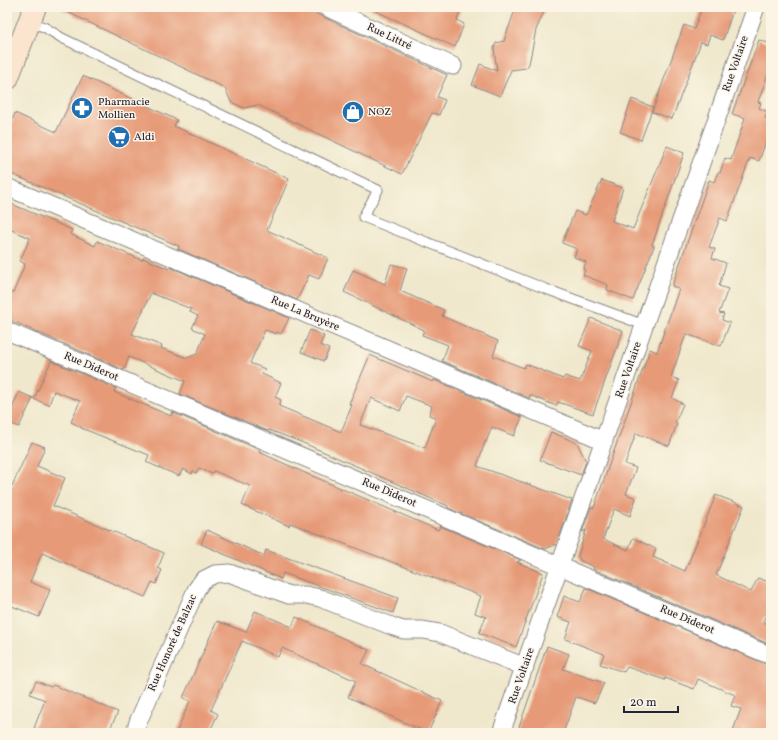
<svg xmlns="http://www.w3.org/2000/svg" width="778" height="740" viewBox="0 0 778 740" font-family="Vollkorn,serif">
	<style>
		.building { fill: #e69a77; fill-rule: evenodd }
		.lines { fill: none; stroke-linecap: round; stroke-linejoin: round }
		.lane-casing { stroke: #888584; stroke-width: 11 }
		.street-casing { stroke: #888584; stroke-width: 19 }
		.secondary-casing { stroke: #888584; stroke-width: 24 }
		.lane { stroke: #fff; stroke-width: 9 }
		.street { stroke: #fff; stroke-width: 17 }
		.secondary { stroke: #fbe5cf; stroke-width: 22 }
		.labels { text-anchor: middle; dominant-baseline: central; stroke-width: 3; stroke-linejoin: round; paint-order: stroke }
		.street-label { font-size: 11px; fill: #22223b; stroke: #fcf5e5 }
		.poi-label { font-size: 11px; fill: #22223b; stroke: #fcf5e5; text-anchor: start }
	</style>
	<rect width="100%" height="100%" fill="#fcf5e5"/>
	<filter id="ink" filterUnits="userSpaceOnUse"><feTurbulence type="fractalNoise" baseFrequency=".025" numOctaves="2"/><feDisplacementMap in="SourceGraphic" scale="8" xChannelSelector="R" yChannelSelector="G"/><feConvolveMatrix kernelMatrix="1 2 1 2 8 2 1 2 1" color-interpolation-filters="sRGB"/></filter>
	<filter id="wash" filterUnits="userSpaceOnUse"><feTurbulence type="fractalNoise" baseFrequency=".012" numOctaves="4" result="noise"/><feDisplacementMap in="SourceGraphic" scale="16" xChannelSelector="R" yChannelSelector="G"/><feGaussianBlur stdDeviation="0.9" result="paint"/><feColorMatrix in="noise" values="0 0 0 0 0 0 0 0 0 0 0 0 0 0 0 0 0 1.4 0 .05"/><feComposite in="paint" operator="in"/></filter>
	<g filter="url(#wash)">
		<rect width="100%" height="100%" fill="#efe8cc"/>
		<g id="blocks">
			<path class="building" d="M57 7H302L447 75 437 97 445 100 439 115 432 113 402 174 258 105 244 108 231 102 225 88Z
				M367 7H462L457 20 464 24 455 47Z
				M516 7H546L536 30 529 64 526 68 511 70 500 96 472 85 480 64 497 71 494 48 496 43 504 41Z
				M702 7H734L723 40 710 35 707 44 701 42 672 119 652 112 684 25 694 29Z
				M759 40 771 44V75L768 74 758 102 761 103 759 108 768 112 765 118 771 120V127L759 161 750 158 727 221 720 218 709 247 715 249 712 258 726 263 719 286 728 289 719 313 724 314 722 320 730 323 721 346 686 334 671 377 679 380 672 398 683 404 675 423 677 424 669 446 636 433 625 464 636 468 626 494 636 498 630 516 614 509 603 539 628 550 633 538 656 549 653 557 685 571 716 495 744 506 716 575 751 592 758 578 771 583V602L763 622 771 625V645L593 569 594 567 581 561 578 556 586 530 582 532 591 507 594 508 650 349 657 352 679 289 672 286 709 180 714 182 718 172 720 173 725 158 731 160 745 118 732 114Z
				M83 76 177 120 174 126 289 179 267 230 328 258 319 279 309 275 297 300 178 249 179 246 7 172V134L15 113 56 132Z
				M632 99 653 107 641 140 620 132Z
				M667 146 684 153 652 245 654 246 633 300 607 290 608 285 583 275 585 270 583 269 586 262 574 257 577 249 562 243 575 211 586 215 602 180 623 188 612 221 633 229Z
				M7 202 72 230 70 234 95 246 97 241 142 260 143 258 169 269 170 267 289 318 281 334 277 332 276 334 265 330 250 363 265 369 262 374 281 383 275 397 281 400 279 406 341 432 352 405 349 404 370 355 433 382 434 380 522 417 514 436 492 427 486 442H485L477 466 572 500 557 544 545 549 448 508V506L301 442 269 430 268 431 180 394 185 381 129 357 124 370 7 319V291L13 293 25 264 20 261 30 238 7 228ZM151 293 191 309 190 312 198 316 192 328 205 334 197 354 187 358 161 348 162 346 132 334ZM406 396 432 406 429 415 436 418 425 448 360 425 371 398 400 411Z
				M391 264 407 268 400 291 444 310 442 316 498 341 493 356 524 368 526 364 563 379 565 376 580 381 592 351 579 346 591 318 623 331 593 414 558 402 556 406 530 395 529 398 442 361 448 345 422 335 424 330 344 292 353 270 385 284Z
				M310 330 324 336 320 345 329 349 324 361 301 352Z
				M51 361 116 388 114 392 171 416 172 412 260 450 259 452 303 472 438 530 440 526 521 560 517 562 543 573 516 647 479 633 486 617 475 613 481 596 290 523 289 526 242 505 250 486 214 471 212 474 199 468 196 473 193 471 192 474 183 469 179 476 146 462 149 455 81 428V427L71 422 80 401 54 391 49 405 34 399Z
				M19 392 33 398 19 427 7 422V420Z
				M551 432 577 443 586 461 581 475 540 460Z
				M32 442 45 447 37 466 65 478 53 506 164 553 158 568 162 570 156 584 152 582 145 597 42 553 30 582 50 590 39 617 7 604V484L12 486Z
				M207 530 264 556 266 550 398 598 393 613 283 573 281 579 201 544Z
				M586 588 771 666V733H732L741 709 731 706 735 695 698 679 694 689 665 678V680L627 667 624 672 600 664 604 654 565 639 571 622 557 617 564 596 580 602Z
				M255 611 292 627 296 617 369 650 362 664 442 701 428 733 348 697 356 681 282 648 278 657 242 641 211 710 218 714 209 733H176L190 701 183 698 217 621 246 632Z
				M547 646 569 654 563 669 604 683 595 703 576 697 563 733H517Z
				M36 681 51 687 53 685 118 712 108 733H46L34 728 45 700 30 694Z"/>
		</g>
	</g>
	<g filter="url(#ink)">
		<use href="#blocks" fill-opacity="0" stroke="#888584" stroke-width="1"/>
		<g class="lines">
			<g class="lane-casing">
				<path id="lane" d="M29 22 44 27 62 38 378 190 363 217 546 289 644 325"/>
			</g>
			<g class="street-casing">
				<path id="street" d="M326 7 453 66
					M7 187 604 441
					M7 331 771 656
					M135 733 138 722 196 590 203 580 215 574 229 573 289 595H306L320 598 394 627 403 630H423L440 633 525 667
					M501 733 756 7"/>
			</g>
			<g class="secondary-casing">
				<path id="secondary" d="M7 79 35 7"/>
			</g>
			<use href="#lane" class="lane"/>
			<use href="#street" class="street"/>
			<use href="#secondary" class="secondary"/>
		</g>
	</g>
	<defs>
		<g id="pharmacy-disc" transform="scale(1.15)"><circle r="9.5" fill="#1f6fb2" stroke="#fcf5e5"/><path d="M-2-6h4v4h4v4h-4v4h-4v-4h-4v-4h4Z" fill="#fff"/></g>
		<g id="shop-disc" transform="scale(1.15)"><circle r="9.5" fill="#1f6fb2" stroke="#fcf5e5"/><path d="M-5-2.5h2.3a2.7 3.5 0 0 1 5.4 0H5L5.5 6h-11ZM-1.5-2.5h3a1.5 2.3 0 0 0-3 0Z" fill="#fff"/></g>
		<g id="supermarket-disc" transform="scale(1.15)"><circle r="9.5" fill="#1f6fb2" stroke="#fcf5e5"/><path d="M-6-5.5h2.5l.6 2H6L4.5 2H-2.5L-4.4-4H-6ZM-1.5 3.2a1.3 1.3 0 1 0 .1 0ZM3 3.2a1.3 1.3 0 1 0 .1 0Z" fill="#fff"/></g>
	</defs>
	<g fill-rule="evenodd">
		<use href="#pharmacy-disc" x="82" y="108"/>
		<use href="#shop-disc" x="353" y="112"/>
		<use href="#supermarket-disc" x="119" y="137"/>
	</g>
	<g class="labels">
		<g class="street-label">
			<text transform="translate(389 37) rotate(25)">Rue Littré</text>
			<text transform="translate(736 64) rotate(-71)">Rue Voltaire</text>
			<text transform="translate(305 314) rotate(23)">Rue La Bruyère</text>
			<text transform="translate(91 367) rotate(23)">Rue Diderot</text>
			<text transform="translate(629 370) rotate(-71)">Rue Voltaire</text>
			<text transform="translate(389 493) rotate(23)">Rue Diderot</text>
			<text transform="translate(687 620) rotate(23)">Rue Diderot</text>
			<text transform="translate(173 643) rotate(-66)">Rue Honoré de Balzac</text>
			<text transform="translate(522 676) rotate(-71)">Rue Voltaire</text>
		</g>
		<g class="poi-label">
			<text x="98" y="102">Pharmacie<tspan x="98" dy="13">Mollien</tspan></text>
			<text x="368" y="112">NOZ</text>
			<text x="134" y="137">Aldi</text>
		</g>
	</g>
	<rect width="778" height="740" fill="none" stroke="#fcf5e5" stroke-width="24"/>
	<path d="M624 706v6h54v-6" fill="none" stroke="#22223b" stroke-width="2"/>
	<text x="630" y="706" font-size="12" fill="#22223b" stroke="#fcf5e5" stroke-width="3" paint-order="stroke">20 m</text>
</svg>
